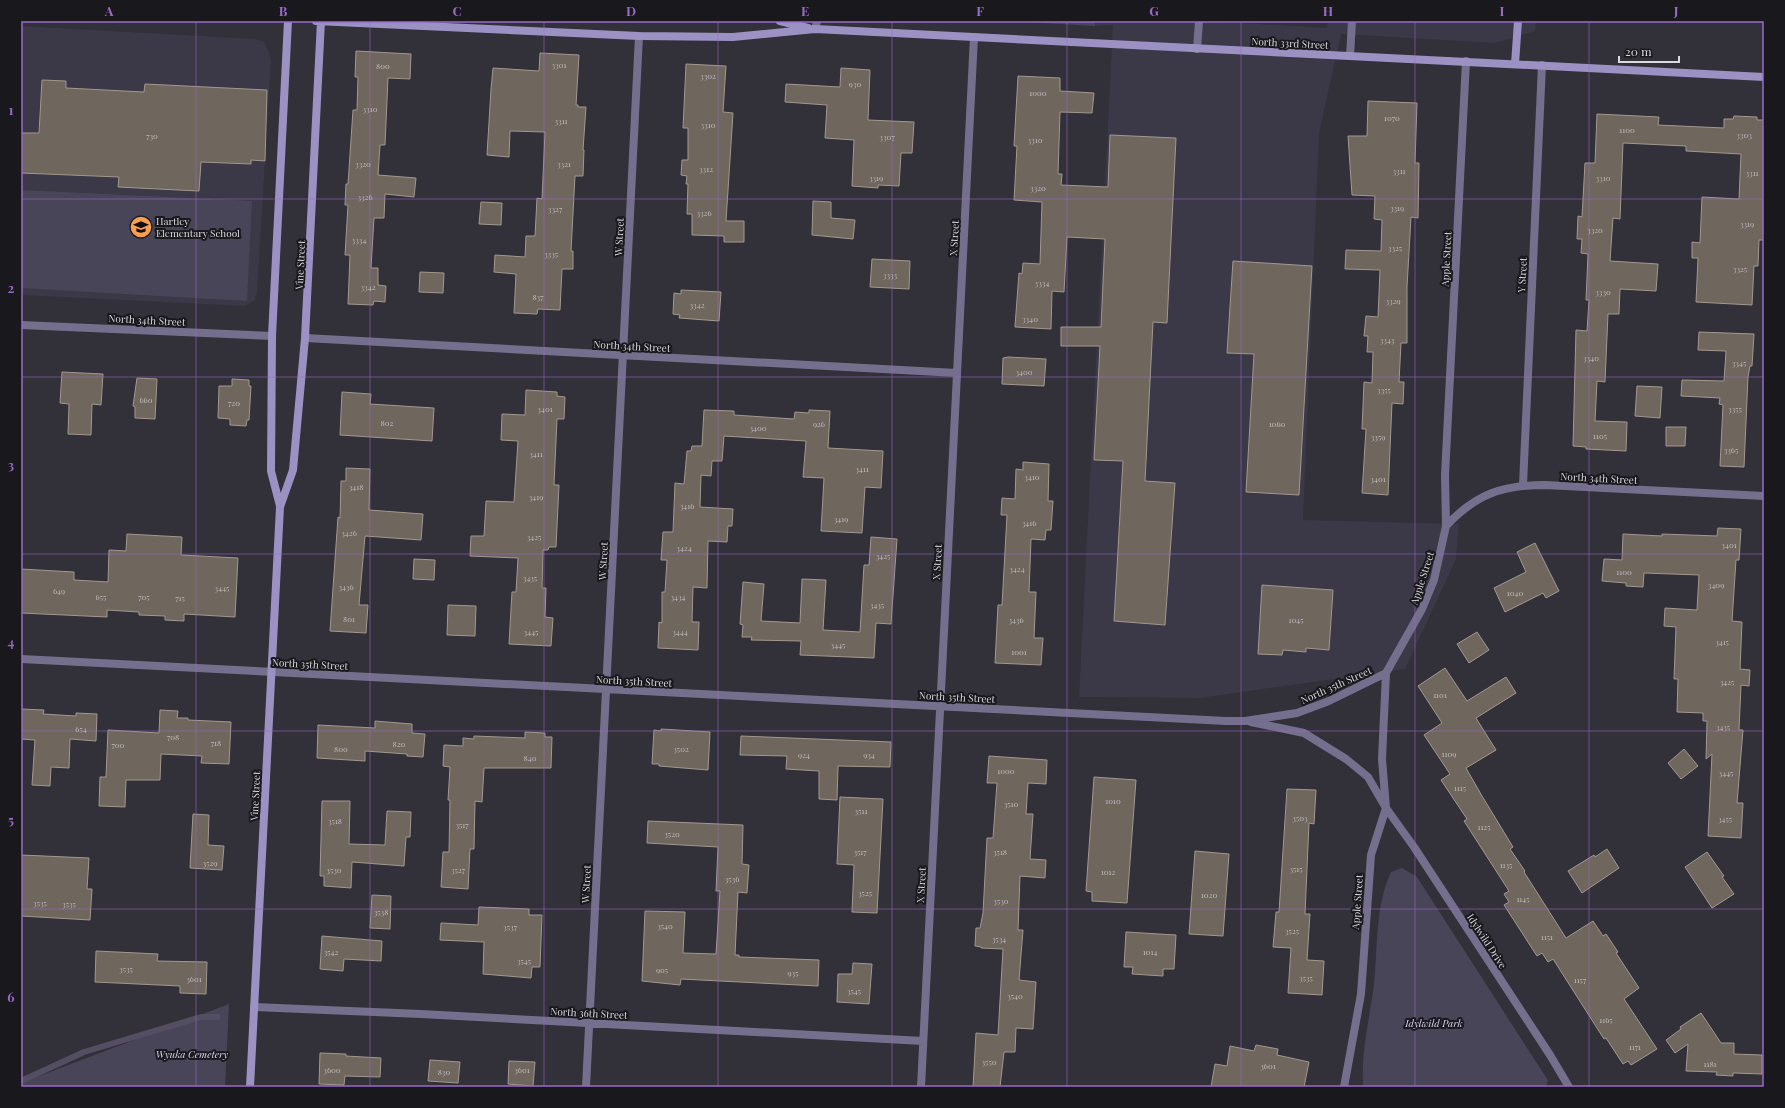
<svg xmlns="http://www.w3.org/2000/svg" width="1785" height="1108" viewBox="0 0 1785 1108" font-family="'Playfair Display',serif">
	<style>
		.built { fill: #3b3848 }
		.green { fill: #494559 }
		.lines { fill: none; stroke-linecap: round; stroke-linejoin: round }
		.stream { stroke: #534e61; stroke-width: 6 }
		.building { fill: #6f665e; stroke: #a29890 }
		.street { stroke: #756f8e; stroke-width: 8 }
		.secondary { stroke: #9b92c3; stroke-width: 8 }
		.grid { fill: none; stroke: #9c69ca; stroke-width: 1; stroke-opacity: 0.55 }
		.labels { text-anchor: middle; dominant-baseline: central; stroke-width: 4; stroke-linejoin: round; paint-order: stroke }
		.number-label { font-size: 8px; fill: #bfbcbf }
		.street-label { font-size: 10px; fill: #dad9df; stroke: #19191d }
		.poi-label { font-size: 10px; fill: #dad9df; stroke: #19191d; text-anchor: start }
		.park-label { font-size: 10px; font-style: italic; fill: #dad5f6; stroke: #19191d }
		.neatline { fill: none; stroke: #9c69ca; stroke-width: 1.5 }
		.grid-label { font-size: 13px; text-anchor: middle; font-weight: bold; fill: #9c69ca }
	</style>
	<rect width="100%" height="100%" fill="#323039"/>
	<path class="built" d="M1095 21H1211L1327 28 1328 21H1536L1535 31 1495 43 1341 34 1319 133 1303 520 1459 524 1456 559 1405 669 1200 698 1079 697 1113 25 1095 26Z
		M21 26 255 39 264 42 269 52 271 61 257 293 254 301 244 306 21 295Z"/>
	<path class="green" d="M1008 21H1095V26Z
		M21 190 252 201 247 301 21 288Z
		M1402 868 1417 877 1540 1068 1548 1080 1546 1087H1369L1363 1085C1361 1051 1370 1017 1374 984 1378 947 1375 906 1391 872Z
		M229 1004 225 1087H21V1083Z"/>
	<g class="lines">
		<path class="stream" d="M21 1081 84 1052 201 1017H217"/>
	</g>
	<path class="building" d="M356 51 411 54 410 79 388 78 385 145H380L378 175 416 178 414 197 385 194 384 218H374L371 268H378V285L386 286 385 302 374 301 373 305 348 304 350 255H345L348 205H345L346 184H348L353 110H357L358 77H355Z
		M540 53 579 55 576 105H578V107H586L583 150H584L583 176H575L571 251H573V269H562L560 310 538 309 537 314 514 313 516 274 494 272 495 255 525 257 526 236H535L537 198 542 199 545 132 510 131 509 157 487 155 491 89 493 68 539 71Z
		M686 64 726 66 723 112 733 113 726 221H744V242H724V236L692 235V214H687L688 184H686L687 176 681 175 682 160H688V128H683Z
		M841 68 870 70 868 120 914 122 912 153H901L899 186 878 185V188L852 186 854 140 825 138 827 105 785 102 786 84 840 87Z
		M1018 76 1060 78V91L1094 93 1092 113 1060 112 1058 174H1062L1061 185 1108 187 1110 135 1176 138 1167 323 1153 322 1145 481 1175 483 1165 625 1114 621 1123 461 1094 460 1100 346H1061V327H1101L1105 239 1067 237 1064 292 1052 291 1051 329 1015 327V326L1019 273 1022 274 1023 263 1040 264 1042 202 1014 200 1017 146H1014Z
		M42 80 66 81V88L144 92 145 84 267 90 265 161 251 160V164L201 162 199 191 118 187 119 177 21 173V133H39Z
		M1368 101 1417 103 1415 163H1419L1418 218 1411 217 1407 287V343H1401L1399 382H1404L1403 404 1392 403 1388 495 1362 493 1366 429H1362L1364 382 1372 383 1373 352H1367L1368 336H1364L1366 316 1378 317 1380 270 1345 269 1346 250 1381 251 1382 220 1374 219 1375 196 1352 195 1348 136H1367Z
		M1597 114 1659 117 1658 125 1724 128V119H1733L1734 116 1757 117V120H1764V240H1759L1758 266H1754L1752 305 1696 302 1698 258H1692V242L1700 243 1702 197 1739 199 1741 154 1686 151V146L1623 143 1620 219 1613 218 1610 261 1658 264 1656 291 1620 289 1619 314H1608L1605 382 1597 381 1595 421 1627 422 1626 451 1586 449V447L1573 446 1576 330 1587 331 1589 300H1586L1588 254 1581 253 1582 239H1577L1578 216 1582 217 1585 163H1595Z
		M813 201 831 202V218L855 220 853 239 812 235Z
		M481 202 502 203 501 225 479 224Z
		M872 259 910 261 909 289 870 287Z
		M1233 261 1312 266 1299 495 1246 492 1254 354 1227 353Z
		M420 272 444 273 443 293 419 292Z
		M681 290 721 292 719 321 679 318 680 315 673 314 674 293 681 294Z
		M1699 332 1754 334 1752 366H1750L1748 377 1744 467 1720 466 1723 405 1719 404 1720 398 1681 396 1682 380 1724 381 1726 351 1698 350Z
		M1008 357 1046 359 1044 386 1002 384 1003 358Z
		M62 372 103 374 101 405 92 404 91 435 68 434 69 404 60 403Z
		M137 378 157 379 155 419 135 418V407L133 406Z
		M232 379 249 380V386H251L249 420H247L246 426 230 425V419L218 418 219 386H232Z
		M1637 386 1662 387 1660 418 1635 416Z
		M526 390 557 392V396L565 397 564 419H557L554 485H559L556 547H549L548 550H543L542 588H546L545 617 553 618 551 646 509 644 512 592H516L518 558 470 556 471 536H484L486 501 514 502 518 441 501 440 502 414 525 415Z
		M342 392 371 394 370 404 434 408 432 441 340 435Z
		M704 410 734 411V415L794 419 795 412 809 413V410L830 411 828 448 883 451 881 488 865 487 862 533 821 531 824 478 803 477 806 441 724 436 722 461H712L711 476 701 475 700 507 733 509 732 526H728L727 542 708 541 707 588 693 587 692 622H699L698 650 658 648 659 622 662 623V592H665L667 560H661L663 532H673L675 483 684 484 687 451H691L692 446H702Z
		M1666 427H1686L1685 446H1666Z
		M1023 462 1049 464 1048 501H1053L1051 530H1046L1045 540 1031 539 1029 592H1036L1034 638H1043L1041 665 995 663 998 605H1002L1007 515H1001L1002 498 1015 499 1016 469 1023 470Z
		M346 468 370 469 369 510 423 514 421 540 365 536 359 605H368L366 633 330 631 338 517 340 518 341 481H346Z
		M1718 528 1741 529 1739 560H1736L1732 621 1742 622 1740 669 1750 670 1749 686 1741 685 1739 730H1743L1737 803H1743L1741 838 1708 836 1712 754 1706 759 1707 721H1703V713L1677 712 1678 679H1674L1676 627 1664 626 1665 608 1697 610 1699 575 1644 573 1643 587 1626 586V583L1602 581 1604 559 1622 560 1623 534 1662 536V534L1717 536Z
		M127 534 182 537 181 555 238 558 235 617 184 614V621L165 620V616L139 615V612L107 610V617L21 613V569L74 572V580L108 582 109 550 126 551Z
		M871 537 897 539 891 624 876 623 874 658 800 655 801 641 751 640 752 637H742L743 625 740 624 743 582 764 584 761 621 800 623 802 579 826 580 823 630 860 632 864 565H869Z
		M1535 543 1559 591 1546 598 1543 593 1505 612 1494 588 1526 572 1517 552Z
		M414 559 435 560 434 580 413 579Z
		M1262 585 1333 590 1329 650 1306 648V652L1283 650 1282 655 1258 654Z
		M448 605 476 606 475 636 447 635Z
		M1477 632 1489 650 1469 663 1457 644Z
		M1445 668 1467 701 1506 677 1516 693 1476 718 1496 750 1466 768 1482 796 1513 847 1510 849 1525 871 1524 872 1566 938 1593 921 1603 936 1606 934 1618 952 1616 953 1639 988 1624 999 1657 1049 1631 1065 1628 1061 1623 1064 1606 1038 1604 1039 1553 959 1548 962 1542 953 1537 956 1504 905 1509 902 1504 894 1509 891 1464 821 1467 819 1441 780 1450 774 1424 735 1442 723 1418 686Z
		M21 709 44 710 43 714 76 716V713L97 714 96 741 70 739 69 768 51 767 50 786 32 785 35 740 21 739Z
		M160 710 178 711 177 718H188V720L231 722 229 764 201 763 202 756 161 754 160 780H126L125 807 99 806 100 777H106L108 730 159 733Z
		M375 721 412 724V733L425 734 423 757 407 756V754L365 751V761L317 758 318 725 375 728Z
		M661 729 710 732 708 770 659 766V764H652L654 730 661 731Z
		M525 732 545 733V737H552L551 768H484L482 802 475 801 474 849H470L468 889 441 887 443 852H449L450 800H448L450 767 443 766 444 745 463 746V738L474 739V736L525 738Z
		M741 736 891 742 890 767 838 766 837 800 819 799V771L786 769 787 756 740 755Z
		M1684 749 1698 766 1681 779 1668 763Z
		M989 756 1047 760 1046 784 1028 783 1026 814H1033L1030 859 1046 860 1045 878 1020 876 1018 930H1023L1019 980 1036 982 1033 1029 1016 1028 1015 1052H1004L1000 1087H973L976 1033 998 1035 1003 949 981 948V947L975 946 976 928H980L983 913 987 838H993L997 783H987Z
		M1094 777 1136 780 1127 903 1092 901V892L1086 891Z
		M1287 789 1316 790 1314 824 1309 823 1305 914H1310L1307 960 1324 961 1322 995 1288 993 1291 948 1273 947 1276 912H1279Z
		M840 797 883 799 877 913 852 912 854 865 837 864Z
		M322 801H350L349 844 385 845 387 811 411 812 410 837H406L404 866 352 862 351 888 324 886V876H320Z
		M193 814 209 815 208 845 224 846 222 870 190 868Z
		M648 821 743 825 742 864 749 865 747 893 738 892 735 955H739V957L819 960 818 986 681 979 680 985 642 981 645 911 685 912 683 953 716 954 720 891H716L718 847 647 843Z
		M1607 849 1619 868 1582 893 1568 871 1594 855 1595 857Z
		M1195 851 1229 854 1223 936 1189 934Z
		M1707 852 1724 876 1722 877 1734 894 1712 908 1685 867Z
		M21 855 89 858 87 889H92L90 920 21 916Z
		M372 895 391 896 390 929 370 928Z
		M479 907 529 909V915H542L540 967H532L531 978 483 974 484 942 440 940 441 923 478 925Z
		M1126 932 1176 935 1174 969H1163V976L1132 974 1133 967H1124Z
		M322 936 382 941 381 961 344 959 343 971 320 969Z
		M96 951 158 954 157 961 207 962 206 994 180 993V986L95 982Z
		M853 963 872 964 869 1004 837 1002 838 974H852Z
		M1701 1013 1721 1043H1734V1054L1762 1055V1074L1733 1073V1076L1716 1075 1717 1072 1686 1071 1688 1044 1675 1053 1666 1040 1681 1029 1680 1027Z
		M1256 1045 1278 1049 1277 1055 1309 1062 1304 1087H1211L1215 1064 1227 1066 1230 1046 1254 1051Z
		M320 1053 346 1054V1056L381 1058 380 1077 345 1076 344 1085 319 1084Z
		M430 1060 460 1062 458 1083 428 1081Z
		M509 1061 535 1062 533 1086 508 1084Z"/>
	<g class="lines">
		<path class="street" d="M815 29 817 21
			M1197 49 1199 21
			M1350 56 1352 21
			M21 325 272 336
			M305 338 957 373
			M1523 485 1542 65
			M1446 526C1476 494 1502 485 1545 485L1764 496
			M21 659 1226 721H1245L1297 713 1329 701 1386 673
			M1251 722 1304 733 1346 759 1368 777 1386 808 1414 847 1550 1055 1569 1087
			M254 1007 421 1014 923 1041
			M586 1087 639 36
			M921 1087 974 37
			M1344 1087 1361 994 1371 855 1386 808 1382 759 1386 673 1422 609 1434 580 1446 526 1445 475 1466 61"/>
		<path class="secondary" d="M316 21 639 36 733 37 815 29 1764 77
			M780 21 808 28
			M1515 64 1518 21
			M280 506 271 471 272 336 288 21
			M250 1087 280 507 293 470 305 338 321 21"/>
	</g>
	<path class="grid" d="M196 21V1087M370 21V1087M544 21V1087M718 21V1087M892 21V1087M1067 21V1087M1241 21V1087M1415 21V1087M1589 21V1087M21 199H1764M21 377H1764M21 554H1764M21 731H1764M21 909H1764"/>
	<defs>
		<g id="school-disc" transform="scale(1.15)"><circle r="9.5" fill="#fa9f4f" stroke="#19191d"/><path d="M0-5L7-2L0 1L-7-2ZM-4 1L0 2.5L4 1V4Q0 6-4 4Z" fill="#111"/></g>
	</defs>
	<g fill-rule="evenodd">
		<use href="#school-disc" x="141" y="227"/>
	</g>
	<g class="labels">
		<g class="number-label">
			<text x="559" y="64">3301</text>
			<text x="383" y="65">800</text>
			<text x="708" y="75">3302</text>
			<text x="855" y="83">930</text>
			<text x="1038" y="92">1000</text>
			<text x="370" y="108">3310</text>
			<text x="1392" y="117">1070</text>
			<text x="561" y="120">3311</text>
			<text x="708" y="124">3310</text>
			<text x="1627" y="129">1100</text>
			<text x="1744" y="134">3303</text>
			<text x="152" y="135">730</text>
			<text x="887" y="136">3307</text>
			<text x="1035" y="139">3310</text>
			<text x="363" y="163">3320</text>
			<text x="564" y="163">3321</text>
			<text x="706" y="168">3312</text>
			<text x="1399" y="170">3311</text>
			<text x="1752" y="172">3311</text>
			<text x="876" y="177">3319</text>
			<text x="1603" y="177">3310</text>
			<text x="1038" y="187">3320</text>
			<text x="365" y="196">3326</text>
			<text x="1397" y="207">3319</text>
			<text x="555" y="208">3327</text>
			<text x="704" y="212">3326</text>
			<text x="1747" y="223">3319</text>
			<text x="1595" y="229">3320</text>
			<text x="359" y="239">3334</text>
			<text x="1395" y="247">3325</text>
			<text x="551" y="253">3335</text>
			<text x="1740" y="268">3325</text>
			<text x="890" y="274">3333</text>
			<text x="1042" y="282">3334</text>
			<text x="368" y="286">3342</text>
			<text x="1603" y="291">3330</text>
			<text x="538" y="296">837</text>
			<text x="1393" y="300">3329</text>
			<text x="697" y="304">3342</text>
			<text x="1030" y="318">3340</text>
			<text x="1387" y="339">3343</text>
			<text x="1591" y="357">3340</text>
			<text x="1739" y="362">3345</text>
			<text x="1024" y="371">3400</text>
			<text x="1384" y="389">3355</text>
			<text x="146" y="399">660</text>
			<text x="234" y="402">720</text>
			<text x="545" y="408">3401</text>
			<text x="1735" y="408">3355</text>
			<text x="387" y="422">802</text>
			<text x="819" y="423">926</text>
			<text x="1277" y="423">1060</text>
			<text x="758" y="427">3400</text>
			<text x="1600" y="435">1105</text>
			<text x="1378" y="436">3359</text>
			<text x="1731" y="449">3365</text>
			<text x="536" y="453">3411</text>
			<text x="862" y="468">3411</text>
			<text x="1032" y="476">3410</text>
			<text x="1378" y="478">3401</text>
			<text x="356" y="486">3418</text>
			<text x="536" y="496">3419</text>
			<text x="687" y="505">3416</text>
			<text x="841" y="518">3419</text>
			<text x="1029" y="522">3416</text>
			<text x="349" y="532">3426</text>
			<text x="534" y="536">3425</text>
			<text x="1729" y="544">3401</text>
			<text x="684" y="547">3424</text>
			<text x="883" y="555">3425</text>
			<text x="1017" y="568">3424</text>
			<text x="1624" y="571">1100</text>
			<text x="530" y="577">3435</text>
			<text x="1716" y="584">3409</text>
			<text x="346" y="586">3436</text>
			<text x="222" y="587">3445</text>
			<text x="59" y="590">649</text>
			<text x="1515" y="592">1040</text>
			<text x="101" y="596">655</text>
			<text x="144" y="596">705</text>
			<text x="678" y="596">3434</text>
			<text x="180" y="597">715</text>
			<text x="877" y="604">3435</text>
			<text x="349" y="618">801</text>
			<text x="1016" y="619">3436</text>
			<text x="1296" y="619">1045</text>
			<text x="531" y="631">3445</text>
			<text x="680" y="631">3444</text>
			<text x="1722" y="641">3415</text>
			<text x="838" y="644">3445</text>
			<text x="1019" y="651">1001</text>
			<text x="1727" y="681">3425</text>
			<text x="1440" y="694">1101</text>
			<text x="1723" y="726">3435</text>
			<text x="81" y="728">654</text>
			<text x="173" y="736">708</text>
			<text x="216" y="742">718</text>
			<text x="399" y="743">820</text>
			<text x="118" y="744">700</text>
			<text x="341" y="748">800</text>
			<text x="681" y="748">3502</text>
			<text x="1449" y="753">1109</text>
			<text x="804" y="754">924</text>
			<text x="869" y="754">934</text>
			<text x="530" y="757">840</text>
			<text x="1006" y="770">1000</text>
			<text x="1726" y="772">3445</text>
			<text x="1460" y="787">1115</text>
			<text x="1113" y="800">1010</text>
			<text x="1011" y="803">3510</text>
			<text x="861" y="810">3511</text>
			<text x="1300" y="817">3503</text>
			<text x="1725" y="818">3455</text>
			<text x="335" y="820">3518</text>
			<text x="462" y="824">3517</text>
			<text x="1484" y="826">1125</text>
			<text x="672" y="833">3520</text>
			<text x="860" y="851">3517</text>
			<text x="1000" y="851">3518</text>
			<text x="210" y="862">3529</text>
			<text x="1506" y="864">1135</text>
			<text x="1296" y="868">3515</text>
			<text x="334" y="869">3530</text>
			<text x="458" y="869">3527</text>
			<text x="1108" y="871">1012</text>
			<text x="732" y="878">3536</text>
			<text x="865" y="892">3525</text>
			<text x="1209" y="894">1020</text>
			<text x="1523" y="898">1145</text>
			<text x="1001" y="900">3530</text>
			<text x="40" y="902">3535</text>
			<text x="69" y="903">3535</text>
			<text x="381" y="911">3538</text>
			<text x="665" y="925">3540</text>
			<text x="510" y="926">3537</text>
			<text x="1292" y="930">3525</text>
			<text x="1547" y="936">1151</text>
			<text x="999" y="938">3534</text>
			<text x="331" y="951">3542</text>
			<text x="1150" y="951">1014</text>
			<text x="524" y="960">3545</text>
			<text x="126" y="968">3535</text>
			<text x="662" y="969">905</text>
			<text x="793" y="972">935</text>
			<text x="1306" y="977">3535</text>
			<text x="194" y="978">3601</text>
			<text x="1580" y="979">1157</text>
			<text x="854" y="990">3545</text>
			<text x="1015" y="995">3540</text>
			<text x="1606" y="1019">1165</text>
			<text x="1635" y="1046">1171</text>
			<text x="989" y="1061">3550</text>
			<text x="1710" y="1063">1181</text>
			<text x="1268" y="1065">3601</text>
			<text x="332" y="1069">3600</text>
			<text x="522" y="1069">3601</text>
			<text x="444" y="1071">830</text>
		</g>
		<g class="street-label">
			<text transform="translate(1290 43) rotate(3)">North 33rd Street</text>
			<text transform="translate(619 237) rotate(-87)">W Street</text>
			<text transform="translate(954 238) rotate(-87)">X Street</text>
			<text transform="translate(1446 259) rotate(-87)">Apple Street</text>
			<text transform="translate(300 265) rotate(-87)">Vine Street</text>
			<text transform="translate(1522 275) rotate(-87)">Y Street</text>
			<text transform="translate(147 320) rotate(3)">North 34th Street</text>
			<text transform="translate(632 346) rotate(3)">North 34th Street</text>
			<text transform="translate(1599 478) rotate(3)">North 34th Street</text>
			<text transform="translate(603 561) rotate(-87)">W Street</text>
			<text transform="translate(937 562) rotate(-87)">X Street</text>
			<text transform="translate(1422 578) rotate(-72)">Apple Street</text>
			<text transform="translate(310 664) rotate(3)">North 35th Street</text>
			<text transform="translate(634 681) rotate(3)">North 35th Street</text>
			<text transform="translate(1336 685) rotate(-24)">North 35th Street</text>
			<text transform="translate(957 697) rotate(3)">North 35th Street</text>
			<text transform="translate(255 796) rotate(-87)">Vine Street</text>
			<text transform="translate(586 884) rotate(-87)">W Street</text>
			<text transform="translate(921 885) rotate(-87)">X Street</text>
			<text transform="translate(1357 902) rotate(-86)">Apple Street</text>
			<text transform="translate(1487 941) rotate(57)">Idylwild Drive</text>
			<text transform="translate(589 1013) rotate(3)">North 36th Street</text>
		</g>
		<g class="poi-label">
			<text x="156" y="221">Hartley<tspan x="156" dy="12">Elementary School</tspan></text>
		</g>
		<g class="park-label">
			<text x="1434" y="1023">Idylwild Park</text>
			<text x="192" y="1054">Wyuka Cemetery</text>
		</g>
	</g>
	<rect width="1785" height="1108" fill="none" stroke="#19191d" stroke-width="44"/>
	<path d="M1619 56v6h60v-6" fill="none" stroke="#dad9df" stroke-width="2"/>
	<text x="1625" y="56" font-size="12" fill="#dad9df" stroke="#19191d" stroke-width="3" paint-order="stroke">20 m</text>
	<rect x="22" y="22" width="1741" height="1064" class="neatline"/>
	<g class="grid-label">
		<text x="109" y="16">A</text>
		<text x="283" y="16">B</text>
		<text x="457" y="16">C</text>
		<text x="631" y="16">D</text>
		<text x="805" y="16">E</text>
		<text x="980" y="16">F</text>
		<text x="1154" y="16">G</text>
		<text x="1328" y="16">H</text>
		<text x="1502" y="16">I</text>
		<text x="1676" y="16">J</text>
		<text x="11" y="115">1</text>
		<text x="11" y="293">2</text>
		<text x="11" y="470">3</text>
		<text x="11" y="647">4</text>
		<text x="11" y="825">5</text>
		<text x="11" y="1002">6</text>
	</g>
</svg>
